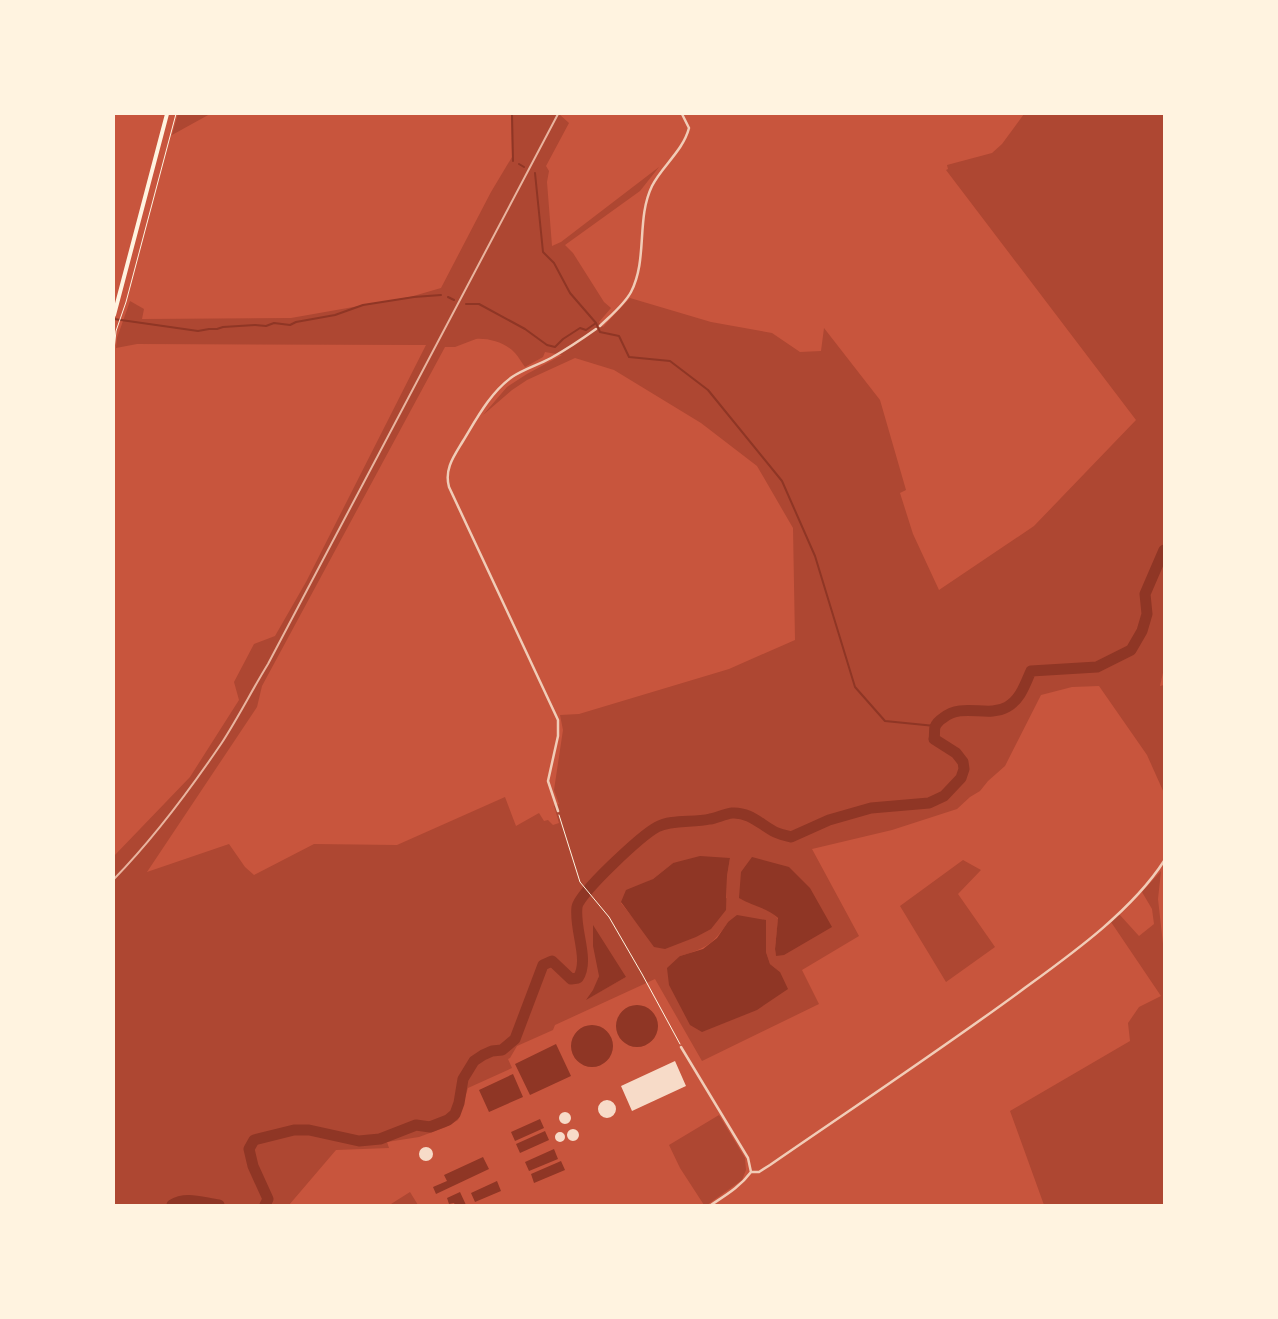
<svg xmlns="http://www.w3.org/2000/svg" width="1278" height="1319" viewBox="0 0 1278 1319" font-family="'PT Sans Narrow',sans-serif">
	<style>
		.green { fill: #ae4732; fill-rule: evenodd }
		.water { fill: #8f3625 }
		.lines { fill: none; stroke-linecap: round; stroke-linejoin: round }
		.stream { stroke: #8f3625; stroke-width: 2 }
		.river { stroke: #8f3625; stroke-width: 11 }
		.building { fill: #f7dbc8 }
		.path { stroke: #fff3e0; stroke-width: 1 }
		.minor { stroke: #f1ccb7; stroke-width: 2.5 }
		.primary { stroke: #fff3e0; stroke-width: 4 }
		.rail { stroke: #e9b49f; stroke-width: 2 }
	</style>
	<rect width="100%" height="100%" fill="#c8553d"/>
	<path class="green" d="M178 114H210L172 135Z
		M511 114H559L569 123 546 166 549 171 547 182 552 246 561 242 659 167 640 191 565 245 573 253 604 302 611 308 599 322 603 327 630 298 711 322 772 333 800 352 821 351 824 328 880 400 906 490 900 493 913 534 939 590 1034 526 1136 420 946 170 948 169 947 165 992 153 1002 144 1024 114H1164V668L1160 686 1164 685V793L1147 755 1099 686 1072 687 1041 695 1005 766 988 781 980 791 970 797 957 809 892 830 812 849 859 936 802 970 819 1004 702 1061 655 979 555 1025 553 1030 517 1046 510 1058 508 1059 512 1068 468 1088 458 1120 446 1127 419 1137 387 1142 389 1148 336 1150 289 1205H114V856L190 777 239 700 234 682 254 644 275 636 306 582 426 345 137 344 116 348 117 338 130 301 144 309 142 319 291 318 410 297 441 288 491 192 512 157ZM476 339C489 338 506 343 515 353 519 357 521 362 525 367L543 357 545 352 562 355 527 374 507 387 483 415 512 390 527 380 575 358 614 370 701 423 757 466 793 528 795 640 729 669 579 714 560 715 563 730 554 790 559 804 554 806 559 823 553 825 548 820 544 821 539 813 516 826 505 797 397 845 314 844 254 875 245 867 229 844 147 872 257 707 262 686 445 347H455ZM730 858 727 876V898L637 923 621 903 643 884 653 879 673 863ZM772 912 831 927 776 956 775 948 778 919ZM766 920V952L770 964 780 972 680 956C707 948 713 944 728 922ZM599 976 626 977 587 999 593 992Z
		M963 860 981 870 958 894 995 947 946 982 900 906Z
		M1161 871 1158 899 1164 953V1205H1044L1010 1111 1130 1041 1128 1023 1139 1007 1161 996 1111 922 1119 914 1139 936 1154 924 1152 909 1142 892Z
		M719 1115 745 1158 746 1170 742 1180 707 1205H704L680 1168 669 1145Z
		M410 1192 418 1205H389L391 1204Z"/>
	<path class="water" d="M700 856 730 858 727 876 726 910 711 929 696 937 665 949 654 947 621 902 626 890 653 879 673 863Z
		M752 857 789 867 810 888 832 927 784 955 776 956 775 949 778 918C768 908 752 906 739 898L741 872Z
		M737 915 766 920V952L770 964 780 972 788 989 757 1010 702 1032 690 1025 669 985 667 968 680 956 703 949 717 938 728 922Z
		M593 925 626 977 586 1000 593 990 599 976 593 946Z
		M616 1026a21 21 0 1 1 42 0a21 21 0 1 1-42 0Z
		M571 1046a21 21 0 1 1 42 0a21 21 0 1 1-42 0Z
		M556 1044 571 1076 530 1095 515 1064Z
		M513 1074 523 1097 489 1112 479 1090Z
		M540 1119 544 1128 515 1141 511 1132Z
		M545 1131 549 1140 520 1153 516 1144Z
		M554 1149 558 1159 529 1171 525 1162Z
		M483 1157 489 1169 436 1194 433 1187 447 1181 444 1175Z
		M561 1161 565 1170 534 1183 531 1174Z
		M497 1181 501 1191 475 1202 471 1193Z
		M460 1192 466 1205H455L454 1203 449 1204 447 1198Z"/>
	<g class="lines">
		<path class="stream" d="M512 114 513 161
			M519 164 524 167
			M535 173 543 252 554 263 570 293 596 323 600 332 619 336 629 357 670 361 708 390 782 481 815 556 855 687 885 721 935 726
			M448 297 454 300
			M466 304H479L525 329 547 345 555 347 563 339 580 328 586 330 596 323
			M114 319 198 331 209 329H217L223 327 255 325 266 326 274 323 290 325 296 322 335 315 363 305 414 297 441 295"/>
		<path class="river" d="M172 1205C186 1196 203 1203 219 1205
			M265 1205 268 1199 253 1166 249 1149 254 1140 294 1130H309L359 1141 380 1139 416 1125 430 1127 448 1120 455 1114 459 1103 463 1079 474 1061 483 1055 492 1051 502 1050 515 1039 543 965 552 961 571 979 578 978C590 960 574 930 577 907 579 893 642 835 657 827 672 819 693 823 710 819 717 818 724 814 732 813 749 812 759 823 773 831 778 834 784 835 791 837L829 820 871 808 929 803 944 796 961 778 964 769 963 762 956 753 934 739C935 735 934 730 935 727 936 724 940 720 943 718 963 702 987 718 1007 707 1021 699 1025 684 1031 671L1097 667 1131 650 1142 631 1147 614 1145 594 1164 550"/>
	</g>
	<path class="building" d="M675 1061 686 1086 632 1111 621 1086Z
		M598 1109a9 9 0 1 1 18 0a9 9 0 1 1-18 0Z
		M559 1118a6 6 0 1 1 12 0a6 6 0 1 1-12 0Z
		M567 1135a6 6 0 1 1 12 0a6 6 0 1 1-12 0Z
		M555 1137a5 5 0 1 1 10 0a5 5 0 1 1-10 0Z
		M419 1154a7 7 0 1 1 14 0a7 7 0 1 1-14 0Z"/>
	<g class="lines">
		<path class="path" d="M114 350 116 331 126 302 176 114
			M559 815 580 882 609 917 642 974 680 1044"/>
		<path class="minor" d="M600 326C610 316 624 305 631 292 648 259 636 219 652 186 662 166 683 151 689 128L682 114
			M558 811 548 781 558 736V720L449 487C444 469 454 456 463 441 477 418 490 393 512 377 524 369 538 365 551 358 567 349 582 339 596 329
			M681 1047 748 1158 751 1172
			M751 1172H759L770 1165C854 1107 939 1051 1022 990 1070 955 1131 912 1164 861
			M711 1205C726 1195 740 1187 751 1172"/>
		<path class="primary" d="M114 315 167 114"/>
		<path class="rail" d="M114 879C154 838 189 791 221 744 238 718 252 690 268 664L558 114"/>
	</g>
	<rect width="1278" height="1319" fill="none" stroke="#fff3e0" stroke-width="230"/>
</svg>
